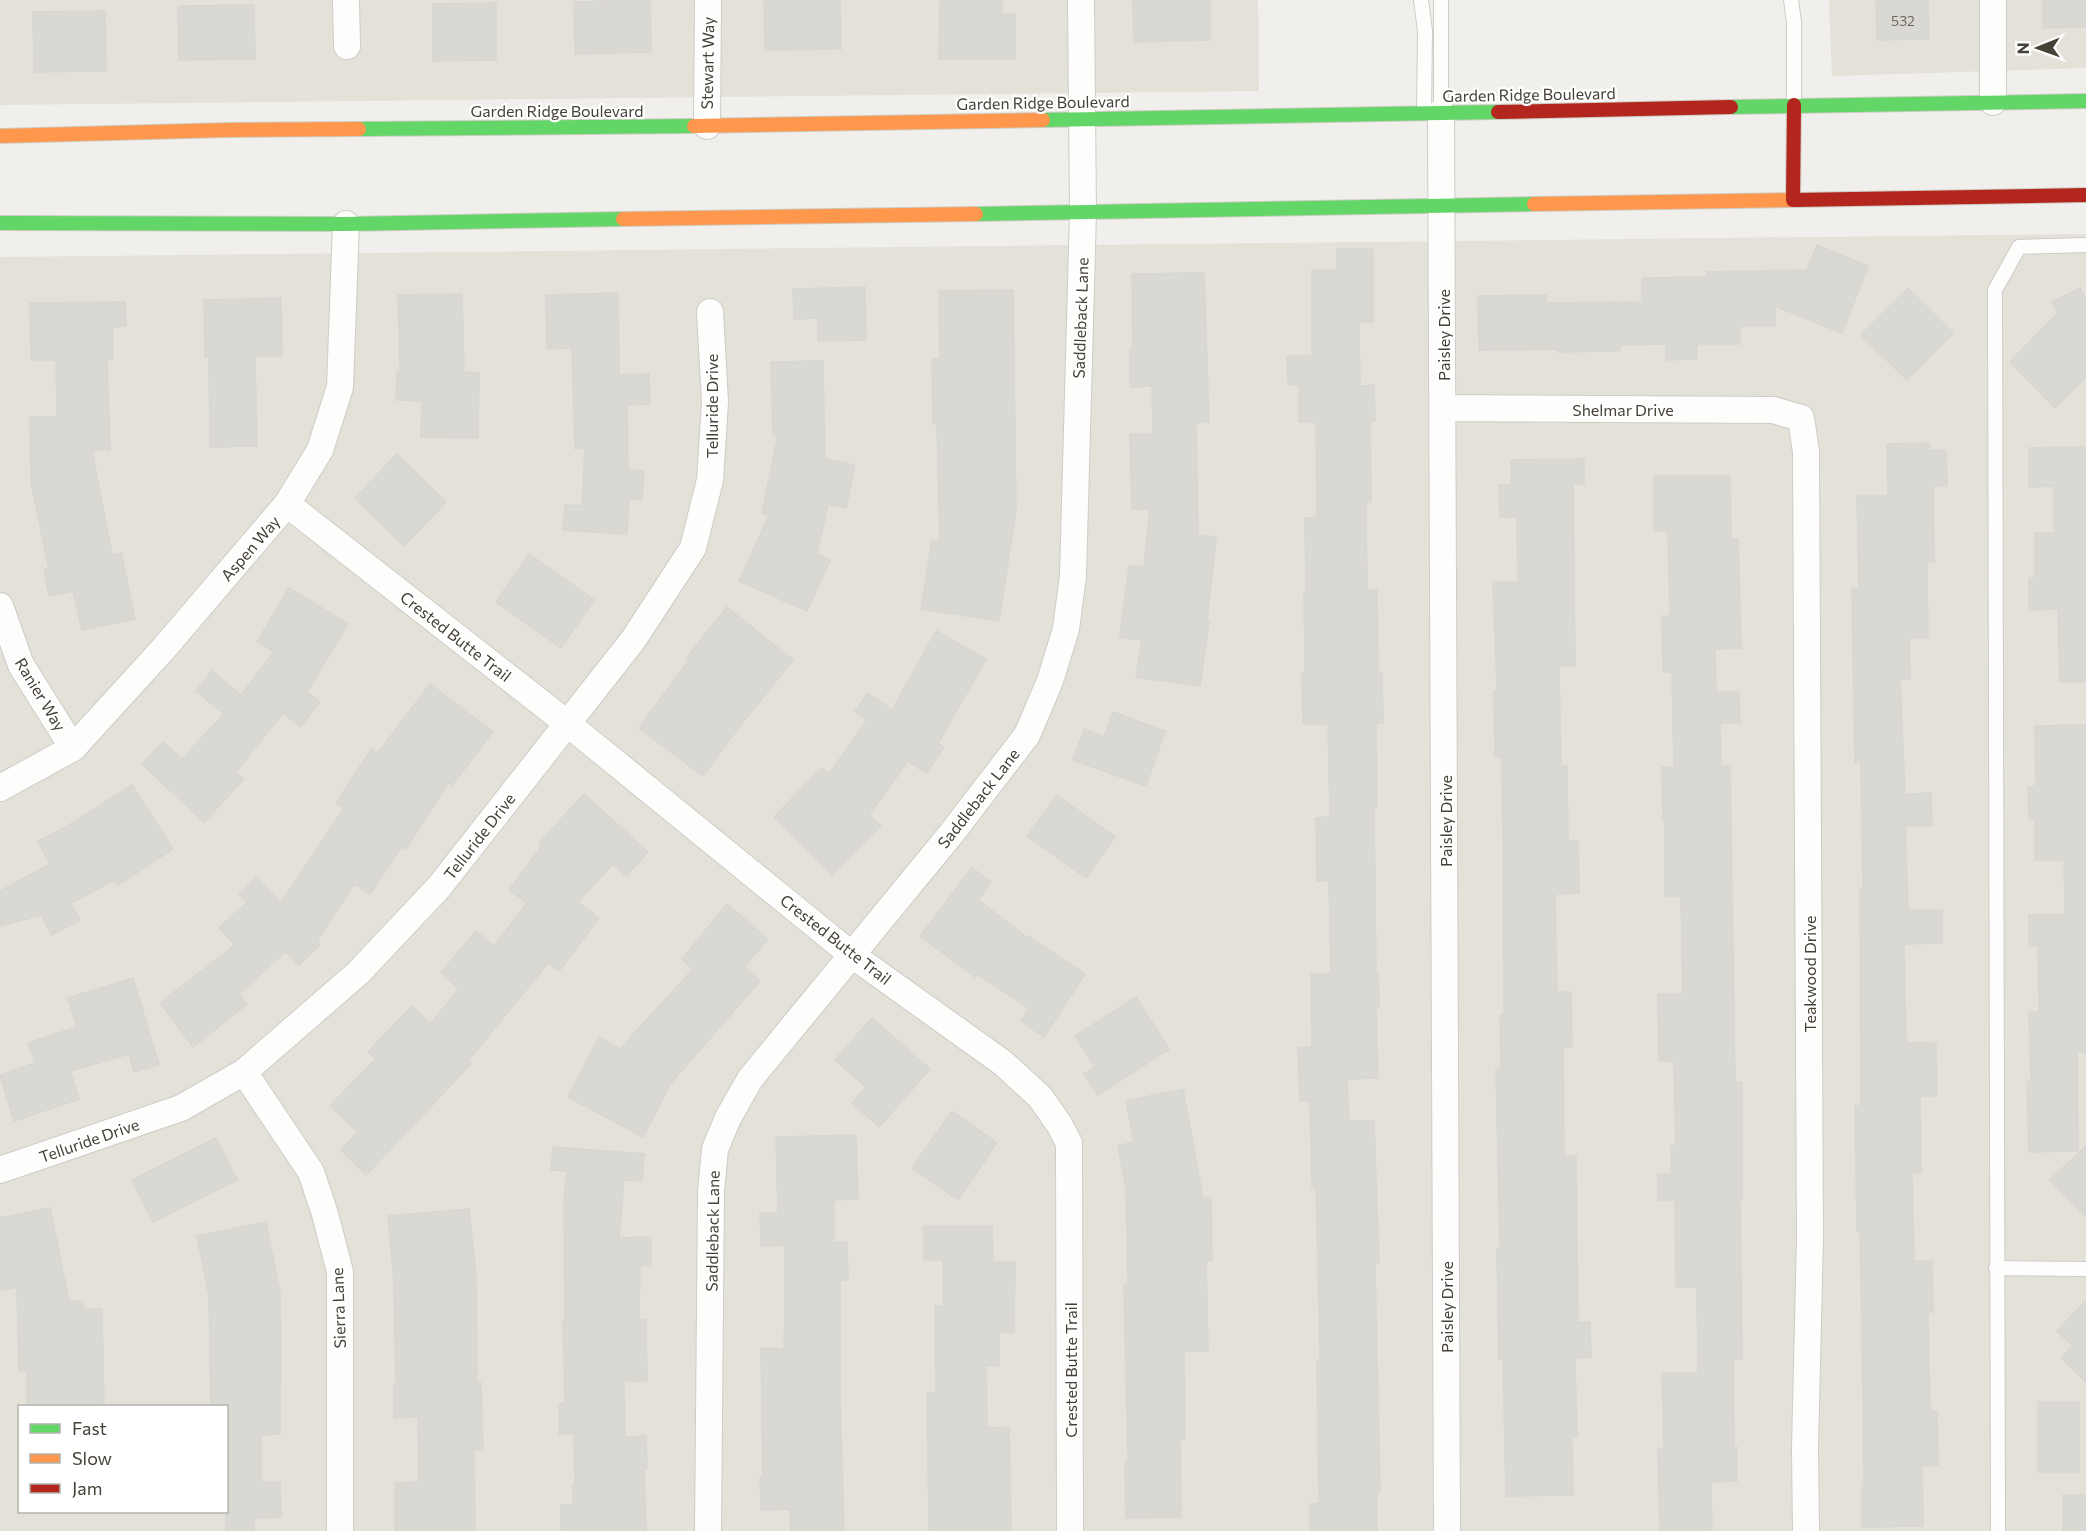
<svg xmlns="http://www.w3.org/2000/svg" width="2086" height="1531" viewBox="0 0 2086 1531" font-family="Commissioner,sans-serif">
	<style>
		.residential { fill: #e3e1d8; fill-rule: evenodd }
		.building { fill: #d9d8d3; stroke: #d8d6d1; stroke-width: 1.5 }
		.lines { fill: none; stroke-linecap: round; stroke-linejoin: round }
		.lane-casing { stroke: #ceccc8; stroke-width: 16 }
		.street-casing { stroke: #ceccc8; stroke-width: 28 }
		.fast-casing { stroke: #ceccc2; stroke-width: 16 }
		.slow-casing { stroke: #ceccc2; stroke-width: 16 }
		.jam-casing { stroke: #ceccc2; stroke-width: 16 }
		.lane { stroke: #fdfdfc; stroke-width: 14 }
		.street { stroke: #fdfdfc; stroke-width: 26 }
		.fast { stroke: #63d668; stroke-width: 14 }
		.slow { stroke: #ff974d; stroke-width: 14 }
		.jam { stroke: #b3261e; stroke-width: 14 }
		.labels { text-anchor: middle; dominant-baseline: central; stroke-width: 4.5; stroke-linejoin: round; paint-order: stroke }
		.number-label { font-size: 14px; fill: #6b685f }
		.street-label { font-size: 16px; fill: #454137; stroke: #fff }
	</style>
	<rect width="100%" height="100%" fill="#f0efeb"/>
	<path class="residential" d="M0 0H1258L1259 91 0 105Z
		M1829 0H2086V68L1832 76Z
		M2086 234V1531H0V257ZM20 1406H226V1512H20Z"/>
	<path class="building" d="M650 0 651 52 575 54 574 2Z
		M764 0H840L841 49 765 50Z
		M940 0H1002V14H1015V59H939Z
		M1133 0H1210V40L1134 42Z
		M1876 0H1928L1929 39 1877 40Z
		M2043 0H2086V27L2043 28Z
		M496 3V60L433 61V4Z
		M254 5 255 59 179 60 178 6Z
		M105 11 106 71 34 72 33 12Z
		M1817 245 1868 266 1842 333 1775 306V326H1740V344H1697V359L1666 360V344L1620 345V351L1558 352V349L1479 350 1478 296 1546 295V303L1642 302V278L1707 277V272L1807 270Z
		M1337 249H1373V322H1359L1360 386 1374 385 1375 421H1370L1371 502H1366L1367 590H1377L1378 672H1382L1383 723H1376L1377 807H1374L1376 973H1378L1379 1007H1376L1378 1078 1347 1079 1349 1121H1374L1379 1263H1375L1380 1491H1377V1531H1310V1504L1319 1503 1317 1361H1320L1318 1264 1316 1187H1312L1310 1101H1300L1298 1048 1312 1047 1311 974H1331L1329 881H1317L1316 818 1330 817 1328 724H1303L1302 673H1305L1304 592H1306L1305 518 1317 517 1316 422H1299V385H1288L1287 356H1312V270H1337Z
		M1204 273 1209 422 1196 423 1198 535 1216 537 1207 621H1209L1200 686 1136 677 1142 640 1120 637 1129 566 1144 567 1150 509H1132L1130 434H1153L1152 386 1130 387V350H1133L1132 274Z
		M865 287 866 340 818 341V318L794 319 793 289Z
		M1908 288 1953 333 1907 380 1861 335Z
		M2080 288 2086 301V377L2055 408 2010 362 2058 313 2052 302Z
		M1013 290 1016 511 999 621 921 609 932 540 940 542 937 424H933L932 359H940L939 291Z
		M618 293 619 375 649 374 650 404 627 405 628 470 644 471 642 500 629 499 627 534 563 530 565 505 582 506 585 448 575 449 572 348 547 349 546 295Z
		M462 294 464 372 479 373 478 438 421 437 422 401 396 400 397 371H400L398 295Z
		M281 298 282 356H255L257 446 210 447 209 357H205L204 300Z
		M125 302 126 326 113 327V359H107L110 450H92L112 555 121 553 135 619 82 630 73 591 49 596 44 570 49 569 31 482 30 417H57L56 360H31L30 303Z
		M823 361 825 459 855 465 846 508 828 504 817 554 830 560 807 611 739 581 769 515 762 513 778 435H773L771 362Z
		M1929 443V450H1946L1947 486H1933L1934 562H1927L1928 638H1909L1910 679 1900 680 1905 794 1931 793 1932 826H1905L1908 910H1942V943L1904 944 1906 1043H1936L1937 1096H1920L1921 1173H1912L1914 1261H1932L1933 1312H1928L1930 1411H1937L1938 1465 1922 1466 1923 1526 1862 1527V1487H1864L1862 1327 1860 1232H1857L1855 1106H1861L1860 888H1863L1861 762H1855L1853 652 1852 588H1859L1857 496H1888L1887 444Z
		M2065 447H2086V682H2060L2058 609 2029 610V578H2035V533H2054V486L2029 487V448Z
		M397 454 446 502 404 546 355 498Z
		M1584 459V484H1573L1575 666H1559L1561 766H1567L1568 841H1578L1579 893 1555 894 1557 992H1571L1572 1047H1563L1564 1156H1576L1578 1322H1590L1591 1357 1575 1358 1577 1437H1572L1573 1495 1506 1496 1503 1359H1499L1497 1249 1500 1248 1496 1069H1501L1500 1015H1504L1503 843 1502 757H1495L1494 691H1497L1493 582H1518L1517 517H1500L1499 485H1511V460Z
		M1654 476H1730L1731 539H1738L1741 648 1715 649 1716 692H1739L1740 723H1720L1721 766H1730L1735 1083 1742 1082V1199H1740L1742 1359H1733L1734 1447H1737V1481L1711 1482 1712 1531H1660L1658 1449H1664L1662 1373H1698L1697 1287H1676L1675 1200H1658V1174H1671V1146H1676L1674 1061H1659L1658 994H1683L1681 896H1665V821H1663L1662 767H1674L1672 672H1663L1662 616H1670L1668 531H1654Z
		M529 554 594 600 561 648 496 602Z
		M289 588 348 624 307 692 320 702 300 727 283 713 236 772 244 779 204 822 142 764 163 742 182 759 224 714 196 691 212 671 241 695 274 652 257 642Z
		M727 607 793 660 739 727 703 776 639 728 689 660 686 658Z
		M936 631 986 659 953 717 947 716 952 719 938 743 944 747 926 773 908 761 869 815 881 826 832 875 774 817 822 768 829 774 867 720 855 711 868 693 892 710Z
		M430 684 493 732 452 785 449 782 406 849 402 846 370 894 354 884 317 941 320 945 299 965 286 951 239 994 247 1004 193 1047 160 1003 235 945 219 928 247 902 239 894 257 877 281 903 344 808 336 803 372 748 378 753Z
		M1113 712 1165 731 1146 786 1073 760 1084 729 1104 737Z
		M2086 725V1052H2077L2078 1151 2029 1152 2027 1082H2031L2029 1012H2039L2038 946H2029V915H2065L2064 860H2035V819H2029L2028 787 2036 786 2035 726Z
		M132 785 173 849 118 885 114 880 71 903 80 920 52 935 41 915 0 926V891L50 864 38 841 66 827Z
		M584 794 648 852 626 876 613 864 578 902 599 918 559 971 548 963 468 1061 471 1064 366 1175 341 1150 358 1132 330 1106 376 1059 368 1052 412 1006 430 1024 459 989 441 973 476 931 494 946 527 903 509 890 542 846 539 843Z
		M1057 795 1115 837 1086 878 1027 836Z
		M972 868 991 882 978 900 1028 938 1029 937 1085 974 1044 1037 1021 1021 1029 1008 977 974 975 977 920 936Z
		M727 904 768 939 744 967 760 981 671 1083 643 1137 568 1097 599 1037 620 1049 693 969 682 959Z
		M133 978 159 1065 134 1072 129 1054 70 1071 79 1099 14 1121 0 1075 35 1063 28 1043 77 1027 68 998Z
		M1136 997 1169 1049 1098 1095 1084 1074 1095 1067 1075 1036Z
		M872 1018 930 1069 879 1127 852 1103 866 1087 835 1060Z
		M1183 1089 1203 1198 1211 1197 1212 1260 1206 1261 1208 1351H1184L1185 1439H1180L1181 1517 1126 1518 1125 1463H1128L1124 1285H1128L1126 1188 1118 1146 1134 1142 1126 1101Z
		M952 1111 997 1143 958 1200 912 1168Z
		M856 1135 858 1199 834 1200V1242H847L848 1280H840V1396L844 1531H791L790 1509 761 1510 760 1478H763L761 1348 784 1349 785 1310V1245L761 1246 760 1213H778L776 1137Z
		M216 1138 237 1180 153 1222 132 1180Z
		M2086 1146V1217L2050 1180Z
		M553 1147 644 1154 642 1181 624 1180 619 1238 651 1237V1266L640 1265 639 1320H646L647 1381H624L625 1437 646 1436 647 1469H644L646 1531H561V1505H573V1484H575L574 1434H559V1404L565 1403 563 1321H565L564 1201 567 1171 551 1170Z
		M50 1208 69 1301H83V1309H102L104 1407H27V1371L19 1372 17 1287 0 1290V1218Z
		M469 1209 476 1275 477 1383H481L483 1450H474L475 1531H395V1483L419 1482 418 1417 394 1418V1385H396L394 1283 388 1216Z
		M266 1222 280 1292 281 1380H280V1434L261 1435V1482H280L281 1517 254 1518V1531H226V1407H211L209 1295 197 1236Z
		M924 1226H992L993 1262H1015L1014 1332H999V1366H986L987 1428 1009 1427 1011 1531H929L927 1393 936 1392 935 1306H943V1260H924Z
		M2086 1301V1382L2061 1358 2073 1346 2057 1331Z
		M2038 1402H2079V1472H2038Z
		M2063 1495H2086V1531H2063Z"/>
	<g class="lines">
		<g class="lane-casing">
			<path id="lane" d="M1421 0 1425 31 1424 112
				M1441 0V112
				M1791 0 1794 22V105
				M1996 1268 2086 1269
				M1998 1531 1995 290 2019 247 2086 245"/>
		</g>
		<g class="street-casing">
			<path id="street" d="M346 0 347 46
				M1993 0V102
				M1441 112 1447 1531
				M707 126 708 0
				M1443 408 1773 410 1801 418 1806 452 1810 1238 1805 1448 1806 1531
				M287 504 568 724 852 955 1003 1063 1040 1097 1059 1124 1069 1143 1070 1531
				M0 606 21 665 73 748
				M0 788 73 748 165 647 287 504 320 450 340 387 346 224
				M244 1072 311 1172 325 1214 340 1272V1531
				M0 1170 181 1108 244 1072 358 973 439 887 633 640 693 548 710 480 715 402 710 312
				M708 1531 711 1192 715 1149 728 1118 750 1079 951 834 1027 735 1050 681 1066 629 1073 576 1083 212 1081 0"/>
		</g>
		<g class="fast-casing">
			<path id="fast" d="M1731 107 2086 101
				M1043 120 1498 112
				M359 129 694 126
				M976 214 1534 204
				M0 223 346 224 623 219"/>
		</g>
		<g class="slow-casing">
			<path id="slow" d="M694 126 1043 120
				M0 136 227 130 359 129
				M1534 204 1794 200
				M623 219 976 214"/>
		</g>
		<g class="jam-casing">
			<path id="jam" d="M1498 112 1731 107
				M1793 200 1794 105
				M1794 200 2086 195"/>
		</g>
		<use href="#lane" class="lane"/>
		<use href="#street" class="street"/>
		<use href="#fast" class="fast"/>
		<use href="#slow" class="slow"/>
		<use href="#jam" class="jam"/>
	</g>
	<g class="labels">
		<g class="number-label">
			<text x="1903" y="20">532</text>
		</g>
		<g class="street-label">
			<text transform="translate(707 63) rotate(-89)">Stewart Way</text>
			<text transform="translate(1529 94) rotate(-1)">Garden Ridge Boulevard</text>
			<text transform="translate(1043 102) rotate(-1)">Garden Ridge Boulevard</text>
			<text x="557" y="110">Garden Ridge Boulevard</text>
			<text transform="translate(1080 318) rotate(-88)">Saddleback Lane</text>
			<text transform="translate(1443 335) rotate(-90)">Paisley Drive</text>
			<text transform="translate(711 406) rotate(-90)">Telluride Drive</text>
			<text x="1623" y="409">Shelmar Drive</text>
			<text transform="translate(250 548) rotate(-49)">Aspen Way</text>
			<text transform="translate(456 636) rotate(38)">Crested Butte Trail</text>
			<text transform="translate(41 694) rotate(59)">Ranier Way</text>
			<text transform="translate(978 798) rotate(-52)">Saddleback Lane</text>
			<text transform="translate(1445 821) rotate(-90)">Paisley Drive</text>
			<text transform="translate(479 836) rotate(-52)">Telluride Drive</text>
			<text transform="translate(836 939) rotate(38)">Crested Butte Trail</text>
			<text transform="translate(1809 974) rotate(-90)">Teakwood Drive</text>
			<text transform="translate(89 1140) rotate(-19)">Telluride Drive</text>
			<text transform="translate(712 1231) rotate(-89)">Saddleback Lane</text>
			<text transform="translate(1446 1307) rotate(-90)">Paisley Drive</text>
			<text transform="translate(338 1308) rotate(-92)">Sierra Lane</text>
			<text transform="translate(1070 1370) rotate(-90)">Crested Butte Trail</text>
		</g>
	</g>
	<rect x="18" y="1405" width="210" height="108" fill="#ffffff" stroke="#b5b3af" stroke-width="1.5"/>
	<rect x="30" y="1424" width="30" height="9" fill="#63d668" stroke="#b5b3af" stroke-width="1.5"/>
	<text x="72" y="1435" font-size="18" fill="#454137">Fast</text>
	<rect x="30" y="1454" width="30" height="9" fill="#ff974d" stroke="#b5b3af" stroke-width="1.5"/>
	<text x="72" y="1465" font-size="18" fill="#454137">Slow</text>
	<rect x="30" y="1484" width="30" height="9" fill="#b3261e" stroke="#b5b3af" stroke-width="1.5"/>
	<text x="72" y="1495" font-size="18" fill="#454137">Jam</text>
	<g transform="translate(2038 48) rotate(269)" stroke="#ffffff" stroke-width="4.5" paint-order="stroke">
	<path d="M0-4.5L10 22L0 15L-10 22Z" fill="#454137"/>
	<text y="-9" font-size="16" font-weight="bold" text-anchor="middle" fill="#454137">N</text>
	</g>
</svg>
